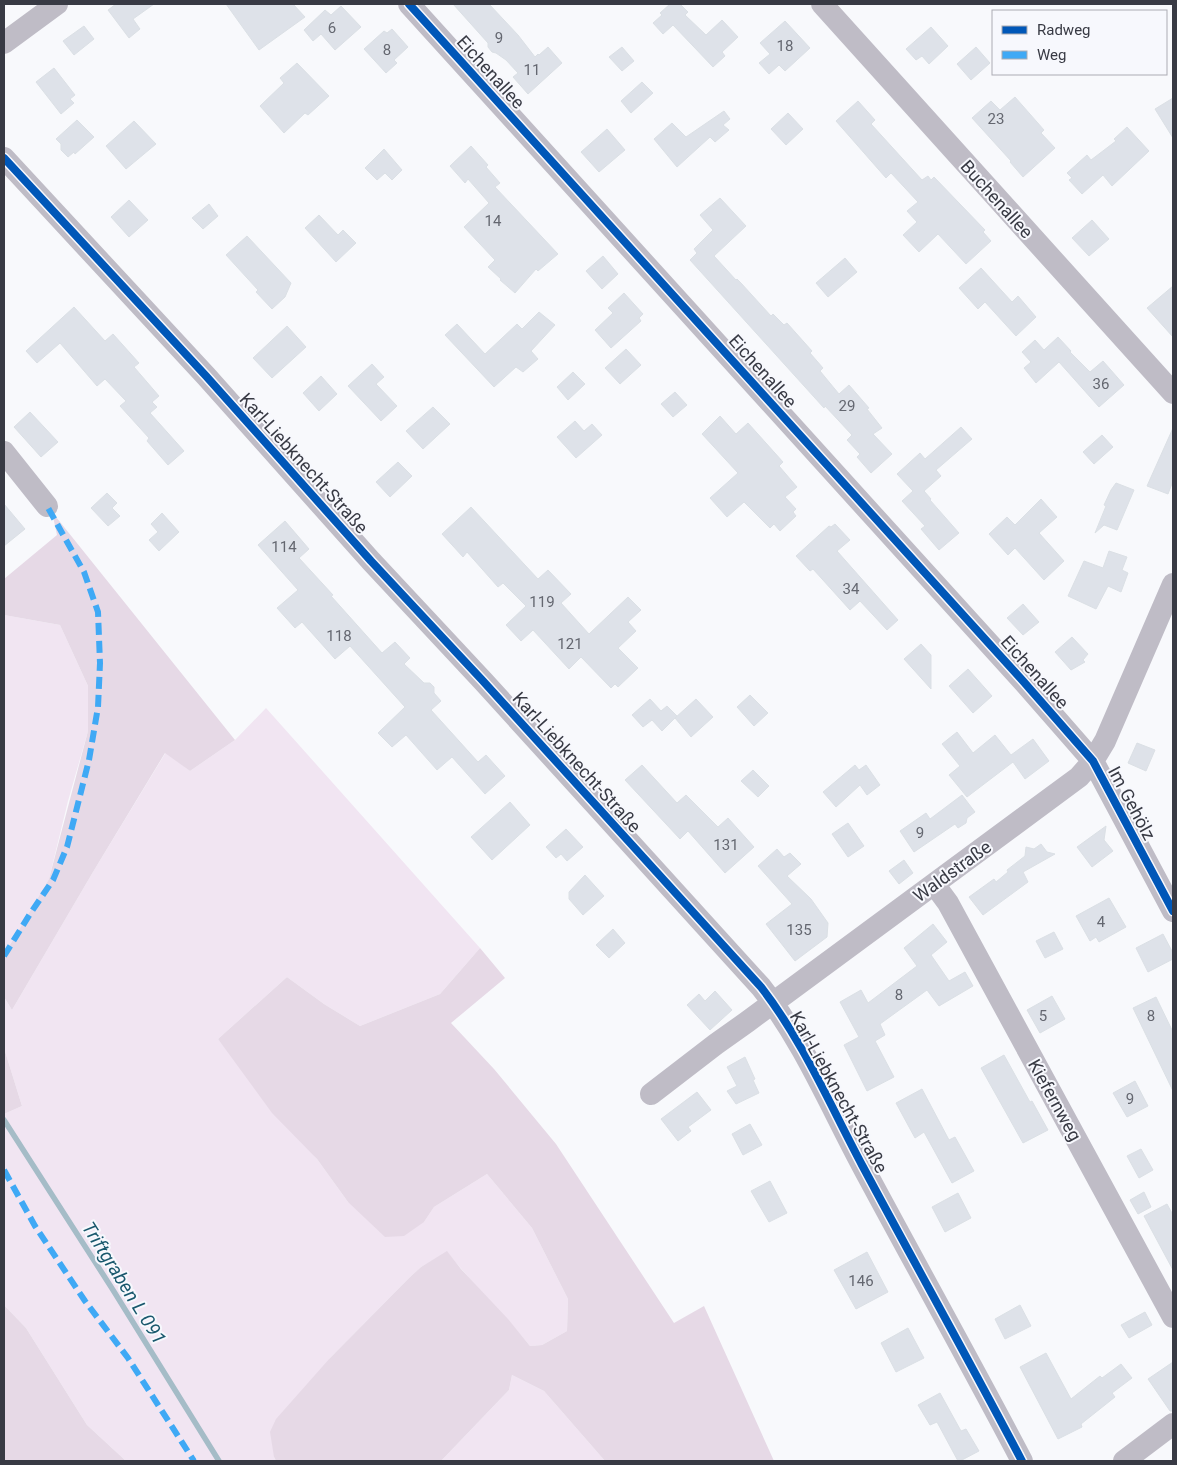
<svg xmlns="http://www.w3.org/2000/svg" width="1177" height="1465" viewBox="0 0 1177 1465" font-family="Roboto,sans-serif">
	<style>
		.green { fill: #f1e5f2 }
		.forest { fill: #e6d9e6 }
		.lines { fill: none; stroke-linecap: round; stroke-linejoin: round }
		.stream { stroke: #a5bcc7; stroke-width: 5.5 }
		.building { fill: #dee2e9; stroke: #dbe0e5 }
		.minor { stroke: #bfbcc6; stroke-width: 22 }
		.quiet { stroke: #3fa9f5; stroke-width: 6; stroke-dasharray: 12 6; stroke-linecap: butt }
		.cycleway-casing { stroke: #f7f8fd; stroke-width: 11 }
		.cycleway { stroke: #0057b8; stroke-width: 8 }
		.labels { text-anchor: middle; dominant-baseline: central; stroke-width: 4; stroke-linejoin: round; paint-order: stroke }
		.number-label { font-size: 15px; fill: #646770 }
		.street-label { font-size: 18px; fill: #383a44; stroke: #f7f8fd }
		.water-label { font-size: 19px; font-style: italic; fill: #19586d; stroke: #f7f8fd }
	</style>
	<rect width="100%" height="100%" fill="#f8f9fc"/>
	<path class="green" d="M4 615 60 625 88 686V731L68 801 49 879 4 955Z
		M266 708 480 948 440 994 360 1026 324 1004 287 977 218 1039 317 1159 348 1202 424 1222 434 1207 487 1174 532 1228 568 1299 567 1331 542 1345 530 1346C503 1313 473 1284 447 1252L421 1267 410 1277 330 1358 274 1457 276 1461H126L87 1425 26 1328 4 1305V1114L22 1106 4 1048V997L12 1010 93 872 166 752 190 771 235 740Z
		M512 1375 544 1391 605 1461H441L509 1390Z"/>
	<path class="forest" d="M52 512 235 740 190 771 165 753 93 872 12 1010 4 997V955L49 879 88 731V686L60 625 4 615V579L57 535Z
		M480 948 505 978 451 1023 494 1069 556 1144 674 1323 704 1306 774 1461H605L544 1391 512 1375 509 1390 441 1461H276L274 1457 270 1432 276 1419 330 1358 410 1277 421 1267 447 1251 461 1269 508 1319 530 1346 542 1345 567 1331 568 1299 532 1228 487 1174 434 1207 424 1222 404 1236 385 1237 348 1202 317 1159 272 1113 218 1039 287 977 324 1004 360 1026 440 994Z
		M4 1048 22 1106 4 1114Z
		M4 1305 26 1328 87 1425 126 1461H4Z"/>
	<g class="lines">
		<path class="stream" d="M4 1120 113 1290 219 1461"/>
	</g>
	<path class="building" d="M116 4H154L133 19 140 29 129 38 108 10Z
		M226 4H293L305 17 259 50Z
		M453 4H489L518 35 535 57 538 54 539 55 548 47 562 63 528 94 513 77 518 73 506 60 496 53 492 52 488 47V43Z
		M670 4H680L688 12 685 15 706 35 722 20 738 37 722 52 725 56 713 67 673 25 663 34 653 23 662 15 660 13Z
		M341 6 361 27 335 50 321 34 313 41 304 30 325 10 331 15Z
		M785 21 810 48 785 71 779 65 769 74 759 63 770 54 760 43Z
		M84 26 94 39 74 55 63 41Z
		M931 27 948 46 929 64 922 56 916 60 906 49Z
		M392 29 408 47 394 60 397 63 386 73 364 49 384 31 387 33Z
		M622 47 634 61 622 71 609 57Z
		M976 47 990 63 971 80 957 64Z
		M297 63 329 96 308 115 305 113 284 133 260 106 284 83 280 78Z
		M54 68 75 95 70 99 74 103 61 114 36 82Z
		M642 82 653 93 631 113 621 101Z
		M1015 97 1044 130 1041 133 1055 148 1023 177 1010 162 1011 161 972 118 991 101 1000 110Z
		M1173 98V138L1155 109Z
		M858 101 875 120 871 124 922 180 928 176 931 180 934 177 985 230 983 232 991 241 966 264 938 234 919 252 903 235 917 222 907 211 918 202 891 173 886 178 836 121Z
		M724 111 730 119 723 125 729 130 715 142 710 137 677 167 654 139 672 123 686 137Z
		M788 113 803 129 786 145 771 129Z
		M77 120 94 137 75 154 74 152 68 157 61 150V144L56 139Z
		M134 121 156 144 126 169 106 146Z
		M1127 127 1149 151 1112 186 1103 175 1082 194 1069 180 1072 178 1067 173 1087 155 1091 160 1116 141 1114 139Z
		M607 129 625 150 599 172 581 152Z
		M471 146 488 165 486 167 500 183 495 187 558 254 538 271 536 269 515 293 500 280 501 279 488 267 495 260 464 227 489 203 468 179 465 183 450 166Z
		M384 149 402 170 392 180 385 173 377 180 365 168Z
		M720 198 746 226 714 256 736 280 737 279 741 283 771 316 773 314 784 325 787 323 812 351 810 353 823 368 820 371 839 394 849 385 869 408 867 409 882 428 873 434 892 454 871 473 857 457 860 454 847 440 852 435 825 406 824 408 690 260 697 253 694 249 713 230 700 215Z
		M129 200 148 220 129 237 111 217Z
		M209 204 218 216 203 229 192 218Z
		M319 215 338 235 343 230 356 243 336 262 305 228Z
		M1092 220 1109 239 1089 256 1072 238Z
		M247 236 291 283 285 297 272 309 256 292 258 290 226 255Z
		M603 256 618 274 602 289 586 271Z
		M845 258 857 272 828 297 816 283Z
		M981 268 1012 302 1018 296 1036 317 1016 336 985 302 978 309 959 288Z
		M1173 286V337L1147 308Z
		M624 293 643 314 639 318 641 321 611 348 595 330 613 313 608 308Z
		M74 307 105 341 113 334 139 363 134 367 159 396 152 402 157 407 150 413 184 451 168 465 147 441 149 438 120 406 126 401 105 379 97 386 60 343 37 363 26 351Z
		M539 312 555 325 531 351 538 359 523 372 516 367 494 387 445 335 457 324 485 354 517 324 522 329Z
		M287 326 306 347 272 378 253 358Z
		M1058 337 1071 351 1070 352 1090 372 1103 361 1124 385 1099 407 1059 362 1036 383 1024 368 1031 362 1022 352 1035 340 1044 350Z
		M626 349 641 365 620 384 605 368Z
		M372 364 384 377 376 384 397 406 381 421 348 386Z
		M573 372 585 384 568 400 557 387Z
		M321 376 337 394 319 411 303 393Z
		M675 392 687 405 673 417 661 404Z
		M433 407 450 424 423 449 406 431Z
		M30 412 58 442 41 457 14 427Z
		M720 416 736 434 748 423 783 462 779 466 797 487 785 497 796 509 793 512 796 516 780 531 774 524 770 528 744 502 727 517 710 498 738 473 702 434Z
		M575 421 584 431 592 424 602 435 576 458 557 437Z
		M961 427 972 439 936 470 941 476 924 491 931 499 930 500 959 533 939 550 921 529 925 526 902 501 913 491 897 474 920 453 925 459Z
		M1173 428V481L1168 494 1147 486Z
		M1102 435 1113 447 1094 464 1083 452Z
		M398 462 412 476 390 497 376 482Z
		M1116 483 1134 490 1117 530 1104 525 1095 533 1106 506 1104 505 1111 490Z
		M107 493 117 503 112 508 120 516 108 526 91 508Z
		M1041 499 1057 517 1039 533 1064 561 1044 580 1015 548 1008 555 989 534 1007 517 1015 525Z
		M4 504 25 529 4 546Z
		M471 507 538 579 548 570 571 594 561 603 589 634 628 597 641 610 628 622 636 631 618 648 638 668 618 687 615 684 611 688 581 657 569 669 533 630 521 641 506 625 526 606 503 583 498 587 467 552 463 557 442 534Z
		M162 513 179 532 159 551 149 540 158 532 151 524Z
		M285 521 309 549 299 558 333 595 331 596 382 653 395 642 410 658 404 664 424 683H430L434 687V693L441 701 431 710 478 762 486 755 505 776 485 794 452 757 437 770 406 735 392 747 378 733 405 707 350 646 335 659 302 622 295 628 277 608 298 590 258 545Z
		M835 524 850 540 837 551 898 620 887 630 860 601 850 610 813 569 810 571 796 556 829 526 831 527Z
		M1109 551 1127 557 1122 570 1128 573 1121 592 1108 586 1096 609 1068 596 1084 561 1103 568Z
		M1023 604 1039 622 1023 635 1007 618Z
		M1072 637 1088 654 1083 660 1085 662 1071 670 1055 652Z
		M921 644 931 655V689L904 659Z
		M968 669 992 696 973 713 949 686Z
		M750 695 768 713 754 726 737 707Z
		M650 699 661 711 667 706 677 716 662 731 652 720 643 727 632 715Z
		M696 699 713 717 691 737 675 718Z
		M957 732 973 753 995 735 1011 755 1033 739 1049 761 1025 779 1013 762 967 797 949 775 960 766 942 744Z
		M1137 743 1155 750 1146 771 1128 763Z
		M642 765 677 803 686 795 718 827 728 818 754 847 725 873 688 831 680 839 625 780Z
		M855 765 859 770 866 765 880 785 867 795 860 785 836 807 823 792Z
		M753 770 769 786 758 797 741 781Z
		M962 795 975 812 967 818 966 823 958 828 955 824 914 852 900 831 926 813 930 819Z
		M510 802 530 825 492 860 471 837Z
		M848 823 864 846 848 857 832 834Z
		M1106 826 1104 840 1113 851 1092 867 1077 847Z
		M566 829 583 847 567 861 561 854 556 858 546 847Z
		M1041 844 1047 852 1055 854 1023 872 1028 882 983 915 969 897 994 879 996 882 1008 872 1007 870 1025 856 1026 847 1034 849Z
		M777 849 784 857 790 853 801 864 787 876 811 899 828 923 827 937 795 961 766 924 792 904 758 866Z
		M904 860 913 873 899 884 889 871Z
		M585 875 604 896 583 915 569 899V892Z
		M1109 898 1126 927 1099 942 1096 937 1090 941 1076 916Z
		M933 924 947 942 931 955 949 981 965 972 973 986 939 1006 927 990 880 1024 885 1035 875 1041 894 1077 867 1091 844 1045 859 1037 840 1002 861 990 868 1003 917 966 904 948Z
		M613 929 625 943 609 958 596 945Z
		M1054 932 1063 949 1045 958 1036 941Z
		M1163 934 1173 953V959L1148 972 1136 948Z
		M715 991 732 1010 710 1030 687 1005 699 994 705 1001Z
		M1052 996 1065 1019 1040 1033 1027 1010Z
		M1156 997 1173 1032V1091L1133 1008Z
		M1004 1055 1030 1102 1032 1101 1048 1130 1023 1143 981 1068Z
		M745 1057 755 1079 753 1080 759 1093 736 1104 727 1091 737 1086 727 1067Z
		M1135 1081 1148 1106 1127 1117 1113 1093Z
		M922 1089 949 1140 955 1137 974 1171 952 1183 924 1132 915 1138 896 1103Z
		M697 1092 711 1110 688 1127 691 1131 678 1141 661 1119Z
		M750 1124 762 1145 743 1155 732 1134Z
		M1141 1149 1153 1170 1139 1178 1127 1156Z
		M770 1181 787 1213 769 1222 751 1191Z
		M1144 1192 1151 1207 1138 1214 1130 1200Z
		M958 1193 971 1218 945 1232 932 1207Z
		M1167 1204 1173 1215V1270L1144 1216Z
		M867 1252 888 1292 856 1309 834 1270Z
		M1020 1305 1031 1326 1005 1339 995 1319Z
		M1145 1312 1152 1325 1129 1338 1121 1325Z
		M908 1328 924 1358 896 1372 881 1343Z
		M1046 1353 1071 1399 1100 1376 1102 1378 1121 1364 1132 1378 1112 1393 1115 1397 1081 1424 1082 1427 1058 1439 1020 1367Z
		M1173 1362V1411H1170L1148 1379Z
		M940 1393 961 1431 966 1429 979 1451 960 1461H958L937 1422 930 1425 918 1405Z"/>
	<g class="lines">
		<path class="minor" d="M409 4 1023 681 1093 761 1173 911
			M822 4 1173 393
			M4 43 57 4
			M4 158 206 376 371 561 483 681 761 987C803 1041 830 1105 862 1165 915 1264 970 1362 1022 1461
			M4 452 47 506
			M934 884 948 903 1173 1317
			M651 1094 716 1044 747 1022 1079 777 1093 761 1105 741 1173 584
			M1124 1461 1173 1424"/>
		<path class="quiet" d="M4 956 30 914 53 880 67 847 89 760 98 707 100 663 98 612 84 572 47 506
			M4 1170 35 1226 85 1301 128 1358 194 1461"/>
		<g class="cycleway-casing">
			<path id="cycleway" d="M409 4 1023 681 1093 761 1173 911
				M4 158 206 376 371 561 483 681 761 987C803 1041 830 1105 862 1165 915 1264 970 1362 1022 1461"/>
		</g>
		<use href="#cycleway" class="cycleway"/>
	</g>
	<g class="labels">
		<g class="number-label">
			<text x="332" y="28">6</text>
			<text x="499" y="38">9</text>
			<text x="785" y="46">18</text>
			<text x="387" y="50">8</text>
			<text x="532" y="70">11</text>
			<text x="996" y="119">23</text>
			<text x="493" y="221">14</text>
			<text x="1101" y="384">36</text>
			<text x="847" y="406">29</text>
			<text x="284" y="547">114</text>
			<text x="851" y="589">34</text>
			<text x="542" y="602">119</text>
			<text x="339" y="636">118</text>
			<text x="570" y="644">121</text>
			<text x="920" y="833">9</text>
			<text x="726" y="845">131</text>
			<text x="1101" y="922">4</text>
			<text x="799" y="930">135</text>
			<text x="899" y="995">8</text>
			<text x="1043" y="1016">5</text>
			<text x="1151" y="1016">8</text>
			<text x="1130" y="1099">9</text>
			<text x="861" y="1281">146</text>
		</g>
		<g class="street-label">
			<text transform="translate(491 72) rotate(48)">Eichenallee</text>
			<text transform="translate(997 199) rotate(48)">Buchenallee</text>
			<text transform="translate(763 371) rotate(48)">Eichenallee</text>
			<text transform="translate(304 463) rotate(48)">Karl-Liebknecht-Straße</text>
			<text transform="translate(1035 672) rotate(48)">Eichenallee</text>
			<text transform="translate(577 762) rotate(48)">Karl-Liebknecht-Straße</text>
			<text transform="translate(1132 803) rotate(62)">Im Gehölz</text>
			<text transform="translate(952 871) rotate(-36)">Waldstraße</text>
			<text transform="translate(839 1092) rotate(61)">Karl-Liebknecht-Straße</text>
			<text transform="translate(1055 1100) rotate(61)">Kiefernweg</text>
		</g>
		<g class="water-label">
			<text transform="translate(124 1283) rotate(58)">Triftgraben L 091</text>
		</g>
	</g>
	<rect width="1177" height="1465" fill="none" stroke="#383a44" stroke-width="10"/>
	<rect x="992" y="10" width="175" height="65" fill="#f7f8fd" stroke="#abacb3"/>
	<rect x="1002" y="26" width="25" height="8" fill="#0057b8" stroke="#abacb3"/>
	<text x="1037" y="35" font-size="15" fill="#383a44">Radweg</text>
	<rect x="1002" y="51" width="25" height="8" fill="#3fa9f5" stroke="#abacb3"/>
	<text x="1037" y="60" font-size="15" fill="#383a44">Weg</text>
</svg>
